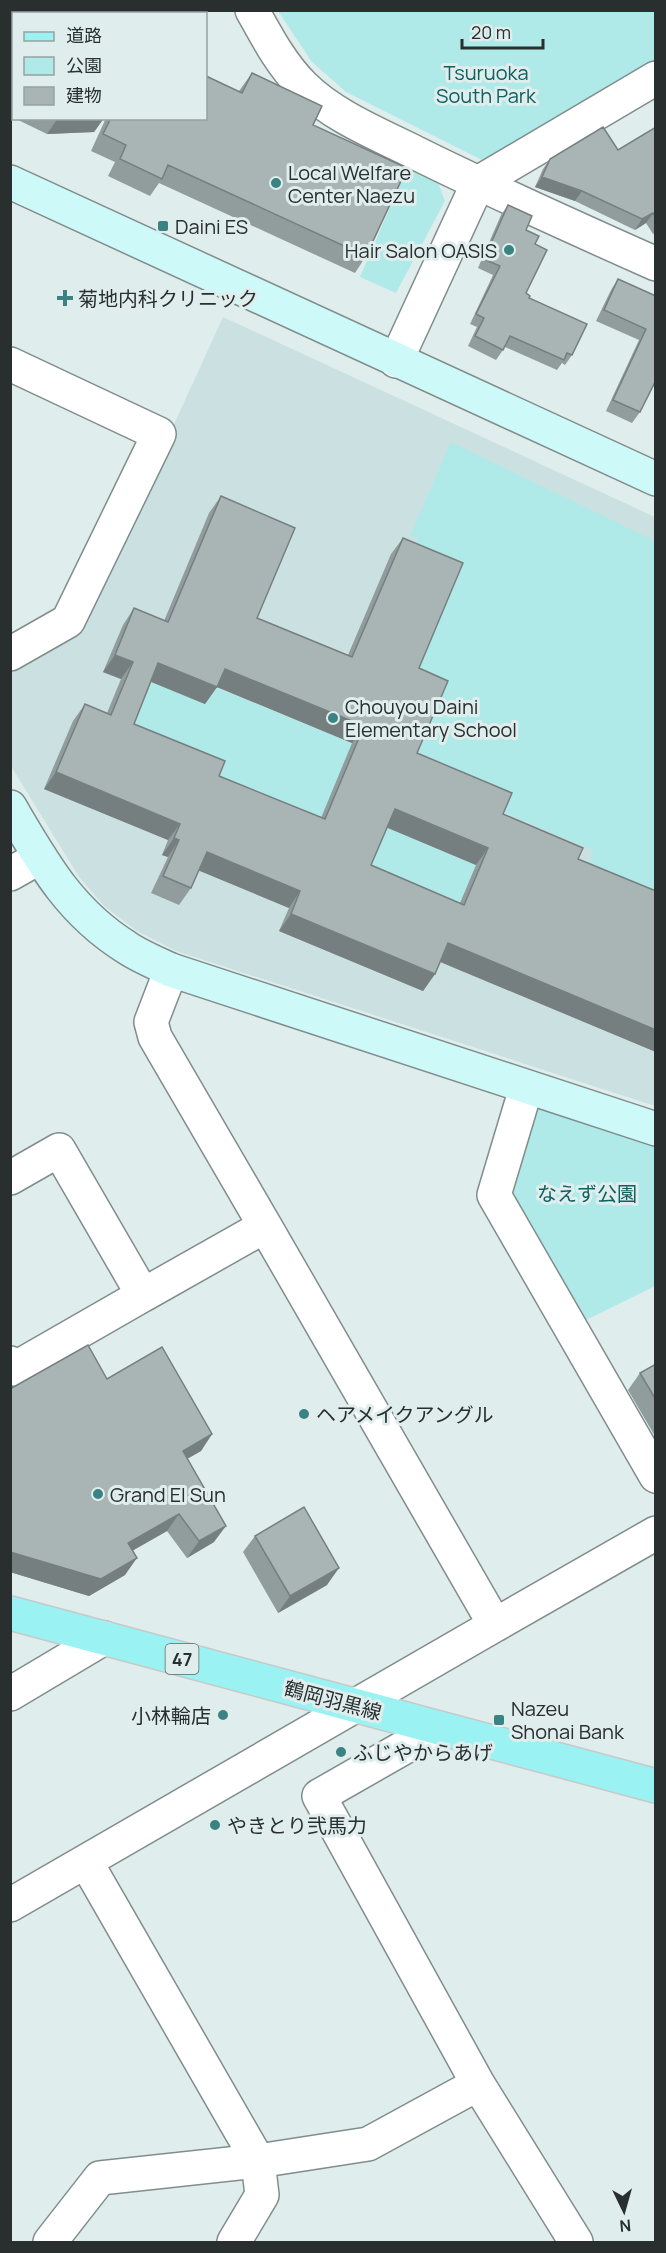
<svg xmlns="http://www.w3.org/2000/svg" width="666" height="2253" viewBox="0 0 666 2253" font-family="Manrope,'Noto Sans JP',sans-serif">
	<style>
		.built { fill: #cbe1e1 }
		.green { fill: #afe9e8 }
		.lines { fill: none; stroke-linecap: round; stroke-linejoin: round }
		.street-casing { stroke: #808d8c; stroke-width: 36 }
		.secondary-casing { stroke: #808d8c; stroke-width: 36 }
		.primary-casing { stroke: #c7c9c9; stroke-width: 36 }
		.street { stroke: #fff; stroke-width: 33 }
		.secondary { stroke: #cdf9f8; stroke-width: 33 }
		.primary { stroke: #9bf2f2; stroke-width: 33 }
		.wall { fill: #919c9c; fill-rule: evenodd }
		.shaded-wall { fill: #767f7f }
		.building { fill: #a9b5b5; stroke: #767f7f; stroke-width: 1.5; fill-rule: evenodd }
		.poi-dot { fill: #3a8382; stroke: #e0eded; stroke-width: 2 }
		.labels { text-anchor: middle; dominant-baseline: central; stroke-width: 6; stroke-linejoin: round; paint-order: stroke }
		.shield { fill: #e0eded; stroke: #606767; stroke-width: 1.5 }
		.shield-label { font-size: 18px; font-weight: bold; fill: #292e2e }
		.park-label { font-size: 20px; fill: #106060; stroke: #e0eded }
		.poi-label { font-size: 20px; fill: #292e2e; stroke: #e0eded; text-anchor: start }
		.street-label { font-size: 20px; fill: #292e2e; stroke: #e0eded }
	</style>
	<rect width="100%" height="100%" fill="#e0eded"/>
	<path class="built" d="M223 317 655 517V1106L176 951 137 931 104 906 79 877 11 766V670L80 630Z"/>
	<path class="green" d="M278 11H655V68L490 164 346 92 312 62Z
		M407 168 437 180 445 201 396 293 360 277Z
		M451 442 655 541V913L580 881 594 851 405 770 407 561 419 538 410 536Z
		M147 680 213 686 352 743 343 848 122 741Z
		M383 826 476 865 452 921 359 882Z
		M532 1101 655 1146V1286L582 1322 505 1190Z"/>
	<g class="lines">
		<g class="street-casing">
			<path id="street" d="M252 10C267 37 281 64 303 86 333 116 378 134 416 153 495 192 575 228 656 264
				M396 361 478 183 656 78
				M10 364 159 434 68 621 10 654
				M10 874 40 857
				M171 970 151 1022 155 1037 265 1226
				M526 1088 494 1195 656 1476
				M10 1178 59 1150 143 1295 265 1226 495 1625 10 1905
				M10 1363 14 1369 143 1295
				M495 1625 656 1533
				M10 1694 104 1638
				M438 1728 319 1796 478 2084
				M86 1862 258 2161 368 2144 478 2084 576 2242
				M50 2242 100 2178 258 2161 262 2195 234 2242"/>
		</g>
		<g class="secondary-casing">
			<path id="secondary" d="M10 182 656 479
				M10 807C43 863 69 911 126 947 139 956 156 963 171 970L656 1129"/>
		</g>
		<g class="primary-casing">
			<path id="primary" d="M10 1613 656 1786"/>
		</g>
		<use href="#street" class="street"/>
		<use href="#secondary" class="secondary"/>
		<use href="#primary" class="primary"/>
	</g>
	<path class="wall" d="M10 10 14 14V118L10 117Z
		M252 73 313 125 366 256 355 273 159 183 150 196 108 176 115 162 91 151 106 118H206L239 91Z
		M14 118H104L94 132 47 134Z
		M656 127V234L655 233 653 234 646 223 635 230 575 201 535 187 543 169 550 159 618 150Z
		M508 205 535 244 526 293 572 355 565 365 562 363 557 370 505 347 496 360 468 346 477 327 470 324 493 275 478 268 501 215Z
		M618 279 656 296V386L653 385 640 412 632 423 606 411 639 340 596 321 611 290Z
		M221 496 257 618 348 655 391 554 403 538 419 668 417 753 503 814 578 859 656 891V1052L440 962 435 974 423 991 279 931 289 908 199 870 191 888 179 905 151 893 168 857 162 855 168 840 44 789 73 721 85 704 107 713 121 679 103 672 123 625 134 608 164 621 209 513ZM151 682 205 704 217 687 352 743 321 818 219 776 134 724ZM387 827 476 865 460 903 371 865Z
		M656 1364V1438L628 1390 640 1373Z
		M107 1379 212 1434 201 1451 187 1459 214 1542 187 1558 167 1531 132 1551 125 1575 89 1596 10 1572V1389Z
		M255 1536 327 1585 278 1613 243 1552Z"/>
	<path class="shaded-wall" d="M58 118H104L94 132 47 134Z
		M542 177 582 191 575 201 535 187Z
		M653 213 646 223 635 230 642 219Z
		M115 655 133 662 121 679 103 672Z
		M158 663 225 669 364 726 352 743 217 687 205 704 147 680Z
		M56 772 180 824 168 840 44 789Z
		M395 809 488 848 476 865 383 826Z
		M174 838 179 840 168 857 162 855Z
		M207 852 300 891 289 908 195 869Z
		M291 914 435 974 423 991 279 931Z
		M448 943 656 1030V1052L436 960Z
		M212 1434 201 1451 171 1468 183 1451Z
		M179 1514 167 1531 116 1560 128 1543Z
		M226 1526 214 1542 187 1558 199 1541Z
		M10 1552 137 1558 125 1575 89 1596 10 1572Z
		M339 1568 327 1585 278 1613 290 1596Z"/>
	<path class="building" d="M10 10H77L76 14H14V96L10 95Z
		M252 73 322 106 313 125 407 168 366 256 168 165 162 179 120 159 126 145 103 134 111 118H206V76L242 93Z
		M603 127 618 150 656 127V217L653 213 642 219 582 191 542 177 550 159Z
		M508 205 532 216 526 230 539 236 535 244 547 250 526 293 530 296 529 298 587 324 572 355 567 353 564 360 510 336 503 350 475 336 484 318 476 314 500 266 484 259Z
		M618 279 656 296V380L640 412 613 400 646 329 604 310Z
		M221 496 295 528 257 618 352 657 403 538 463 563 419 668 448 681 417 753 512 793 503 814 583 848 578 859 656 891V1030L448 943 435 974 291 914 300 891 207 852 191 888 163 876 179 840 174 838 180 824 56 772 85 704 111 715 133 662 115 655 134 608 168 622ZM158 663 217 687 225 669 364 726 325 819 219 776 225 761 134 724ZM395 809 488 848 464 905 371 865Z
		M88 1345 107 1379 162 1347 212 1434 183 1451 226 1526 199 1541 179 1514 128 1543 137 1558 101 1579 10 1552V1389Z
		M656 1364V1400L640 1373Z
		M304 1507 339 1568 290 1596 255 1536Z"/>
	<g class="poi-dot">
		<circle cx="276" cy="183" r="6"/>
		<rect x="157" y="220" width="12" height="12" rx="3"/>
		<circle cx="509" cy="250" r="6"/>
		<path d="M62 289h6v6h6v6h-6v6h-6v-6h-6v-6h6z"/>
		<circle cx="333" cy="718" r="6"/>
		<circle cx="304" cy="1414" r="6"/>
		<circle cx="98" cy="1494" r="6"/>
		<circle cx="223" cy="1715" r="6"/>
		<rect x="493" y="1714" width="12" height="12" rx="3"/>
		<circle cx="341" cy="1752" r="6"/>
		<circle cx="215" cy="1825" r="6"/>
	</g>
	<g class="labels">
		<rect class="shield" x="165.5" y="1644" width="33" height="30" rx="4.5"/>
		<g class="shield-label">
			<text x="182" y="1659">47</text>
		</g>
		<g class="park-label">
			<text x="486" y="72">Tsuruoka<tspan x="486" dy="23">South Park</tspan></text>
			<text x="587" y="1193">なえず公園</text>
		</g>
		<g class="poi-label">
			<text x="288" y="172">Local Welfare<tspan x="288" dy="23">Center Naezu</tspan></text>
			<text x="175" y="226">Daini ES</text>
			<text x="497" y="250" text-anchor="end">Hair Salon OASIS</text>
			<text x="78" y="298">菊地内科クリニック</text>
			<text x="345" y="706">Chouyou Daini<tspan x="345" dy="23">Elementary School</tspan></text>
			<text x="316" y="1414">ヘアメイクアングル</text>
			<text x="110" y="1494">Grand El Sun</text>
			<text x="511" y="1708">Nazeu<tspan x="511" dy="23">Shonai Bank</tspan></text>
			<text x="211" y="1715" text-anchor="end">小林輪店</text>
			<text x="353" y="1752">ふじやからあげ</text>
			<text x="227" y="1825">やきとり弐馬力</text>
		</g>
		<g class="street-label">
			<text transform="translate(333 1700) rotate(15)">鶴岡羽黒線</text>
		</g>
	</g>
	<rect width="666" height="2253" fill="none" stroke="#292e2e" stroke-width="24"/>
	<rect x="12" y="12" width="195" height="108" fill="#e0eded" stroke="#97a1a1" stroke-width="1.5"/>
	<rect x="24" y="32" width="30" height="9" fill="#9bf2f2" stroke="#97a1a1" stroke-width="1.5"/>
	<text x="66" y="42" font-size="18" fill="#292e2e">道路</text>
	<rect x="24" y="57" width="30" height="18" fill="#afe9e8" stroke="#97a1a1" stroke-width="1.5"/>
	<text x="66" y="72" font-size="18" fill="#292e2e">公園</text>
	<rect x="24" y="87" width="30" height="18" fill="#a9b5b5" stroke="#97a1a1" stroke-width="1.5"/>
	<text x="66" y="102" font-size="18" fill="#292e2e">建物</text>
	<g transform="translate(624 2211) rotate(175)" stroke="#e0eded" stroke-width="4.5" paint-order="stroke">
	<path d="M0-4.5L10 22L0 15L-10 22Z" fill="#292e2e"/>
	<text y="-9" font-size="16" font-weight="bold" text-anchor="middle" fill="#292e2e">N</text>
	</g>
	<path d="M462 39v9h81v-9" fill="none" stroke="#292e2e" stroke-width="3"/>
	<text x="471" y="39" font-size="18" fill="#292e2e" stroke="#e0eded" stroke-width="4.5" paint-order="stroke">20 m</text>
</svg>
